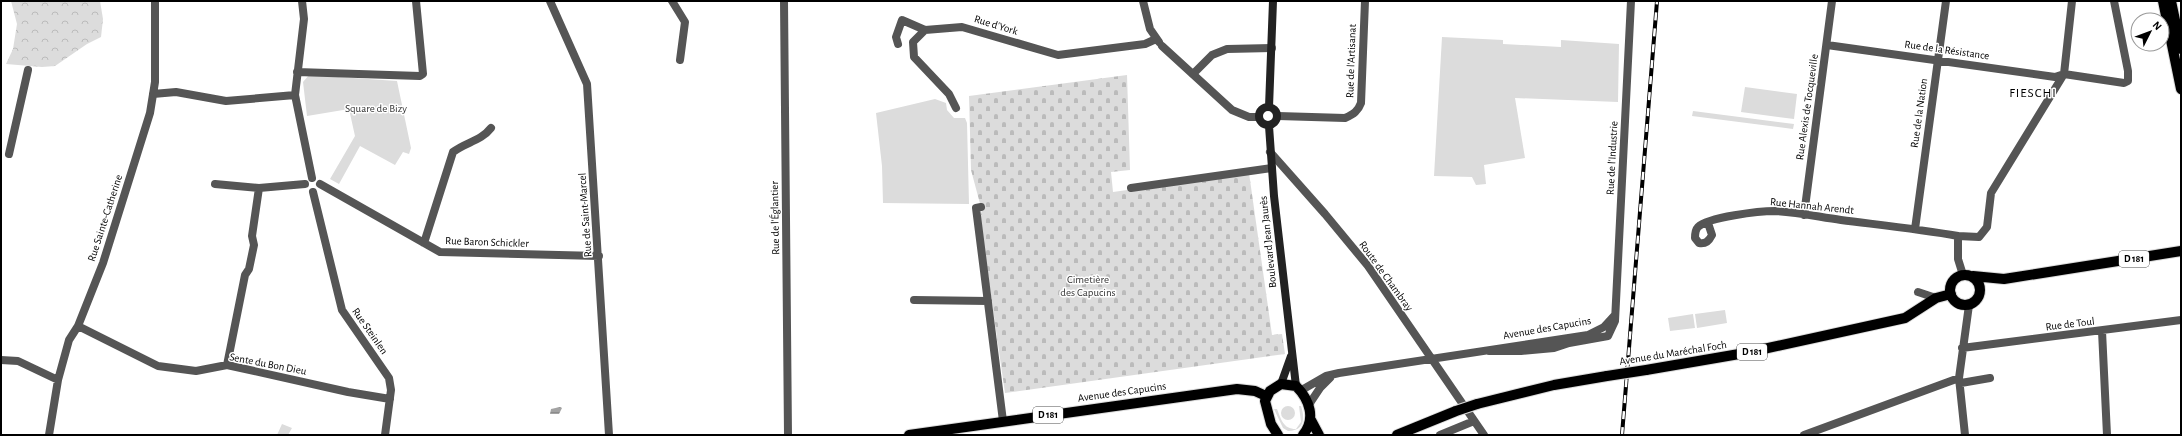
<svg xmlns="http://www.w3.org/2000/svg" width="2182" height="436" viewBox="0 0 2182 436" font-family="'Alegreya Sans',sans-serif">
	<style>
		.green { fill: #dcdcdc }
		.forest { fill: url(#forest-crowns) }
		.cemetery { fill: url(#cemetery-stones) }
		.water { fill: url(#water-rules) }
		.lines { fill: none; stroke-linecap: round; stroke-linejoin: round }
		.primary-casing { stroke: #dbdbdb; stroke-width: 12 }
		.minor { stroke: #555; stroke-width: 8 }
		.tertiary { stroke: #555; stroke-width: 8 }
		.secondary { stroke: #222; stroke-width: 8 }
		.primary { stroke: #000; stroke-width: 10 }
		.rail-casing { stroke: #000; stroke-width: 4 }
		.rail { stroke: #fff; stroke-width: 2.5; stroke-dasharray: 8; stroke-linecap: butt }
		.primary-bridge-casing { stroke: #dbdbdb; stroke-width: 12; stroke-linecap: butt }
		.primary-bridge { stroke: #000; stroke-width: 10 }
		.labels { text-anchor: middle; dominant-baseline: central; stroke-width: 3; stroke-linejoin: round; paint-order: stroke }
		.shield { fill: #fff; stroke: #4c4c4c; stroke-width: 1 }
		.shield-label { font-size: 10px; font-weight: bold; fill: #000 }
		.street-label { font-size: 11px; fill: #000; stroke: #fff }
		.park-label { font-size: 11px; fill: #333; stroke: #fff }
		.quarter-label { font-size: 13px; letter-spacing: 1px; fill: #000; stroke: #fff }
	</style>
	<defs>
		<pattern id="forest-crowns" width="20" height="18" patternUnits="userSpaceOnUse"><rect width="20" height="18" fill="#dcdcdc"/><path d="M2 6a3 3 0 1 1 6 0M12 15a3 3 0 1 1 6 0" fill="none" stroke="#bbb"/></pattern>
		<pattern id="cemetery-stones" width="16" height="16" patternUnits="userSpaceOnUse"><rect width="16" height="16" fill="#dcdcdc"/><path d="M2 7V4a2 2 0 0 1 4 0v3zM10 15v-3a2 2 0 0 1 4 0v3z" fill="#bbb"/></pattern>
		<pattern id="water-rules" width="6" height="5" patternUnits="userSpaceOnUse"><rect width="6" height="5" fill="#a3a3a3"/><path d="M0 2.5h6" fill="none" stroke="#8b8b8b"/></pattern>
	</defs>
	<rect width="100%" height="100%" fill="#fff"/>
	<path class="green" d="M1442 37 1503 40V44L1561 47V40L1619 44 1618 102 1515 98 1525 158 1484 165 1486 184 1476 185 1472 177 1434 176Z
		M309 75 397 81 411 148 409 154 403 152 395 165 360 146 339 184 330 179 355 136 349 109 307 116 303 82Z
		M1745 87 1797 94 1794 119 1741 112Z
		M935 99 946 103 947 110 954 118H965L967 123 969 204 883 203 882 166 876 113Z
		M1693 111 1794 124 1793 129 1692 116Z
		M1725 310 1727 323 1697 328 1695 314Z
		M1693 314 1695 328 1670 331 1668 318Z
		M1299 406H1301C1305 418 1305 431 1288 431L1283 428 1274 409H1277C1281 419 1283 429 1296 429L1301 422Z
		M1281 413a7 7 0 1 1 14 0a7 7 0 1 1-14 0Z
		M282 424 292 428 288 435H277Z"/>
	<path class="forest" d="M11 1H100L103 19 101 37 87 44 55 66 42 67 6 64 13 49 17 24Z"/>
	<path class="cemetery" d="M1127 75 1130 170 1111 172 1113 192 1249 173 1272 335 1282 334 1285 354 1005 393 980 219 982 211 971 170 969 96Z"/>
	<path class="water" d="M560 407 562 408 559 414H550L551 409Z"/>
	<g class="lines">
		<g class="primary-casing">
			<path id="primary" d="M2163 1 2181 89
				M2171 1 2181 49
				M1950 290a15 15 0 1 1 30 0a15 15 0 1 1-30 0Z
				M1973 276 2004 279 2181 251
				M1646 370 1745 353 1905 318 1936 298 1951 294
				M1477 404 1554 385 1607 376
				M1311 420 1319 435
				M909 435 1237 389 1255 391 1266 396
				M1278 435 1271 424 1265 401 1270 391 1281 384 1296 386C1310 400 1316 419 1303 435
				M1397 435 1456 411"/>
		</g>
		<path class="minor" d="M302 1 304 19 295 95 312 178
			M550 1 587 84 609 435
			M672 1 685 22 680 60
			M784 1 788 435
			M1143 1 1150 29 1159 42
			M898 44 896 37 902 20 925 30
			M1827 45 2055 77 2064 74 2124 83 2128 81V71L2114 1
			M297 72 420 76 423 74 416 1
			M1193 74 1212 55 1227 49 1272 48
			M153 94 176 92 226 101 295 95
			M956 108 949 94 914 57 913 42 925 30 962 27 1058 55 1145 44 1156 39
			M1278 116 1345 118C1354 114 1358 111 1361 103L1365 1
			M1270 152 1325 214 1368 266 1484 435
			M9 154 28 70
			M215 184 259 188 305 184
			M320 184 440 252 599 256
			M1131 188 1272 168
			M313 192 342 310 389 378 391 390 385 435
			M981 207 976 208 1003 421
			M1804 215 1832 1
			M1708 223 1712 235C1709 241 1706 244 1699 243L1695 238C1695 234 1695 230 1698 227 1708 217 1760 211 1775 211 1797 212 1819 217 1841 220 1880 225 1919 229 1958 236V259L1963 275
			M1915 229 1946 1
			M1958 236 1979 237 1987 227 1991 193 2064 74 2072 1
			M424 243 453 152C466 142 481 141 491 128
			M1918 292 1936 298
			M914 300 988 301
			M78 326 158 366 196 371 227 365 348 392 390 399
			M2102 331 2107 435
			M1962 348 2181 320
			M1489 351H1521L1554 348 1569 343 1608 336 1615 321 1631 1
			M1 360 18 361 58 380
			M227 365 245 275 249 269 254 245 252 236 259 188
			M1961 383 1990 378
			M1300 391 1326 376 1339 373 1588 335 1604 327 1615 315
			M1308 406 1320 388 1330 378
			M49 435 58 380 69 340 78 326 103 263 150 113 155 82V1
			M1440 435 1474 421
			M1804 435 1959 378
			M1965 435 1959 378 1969 305"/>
		<path class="tertiary" d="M1162 46 1232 110 1249 117H1259"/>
		<path class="secondary" d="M1259 116a9 9 0 1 1 18 0a9 9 0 1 1-18 0Z
			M1269 107 1273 1
			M1269 126 1274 196 1296 386
			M1281 384 1291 356"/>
		<use href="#primary" class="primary"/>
		<g class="rail-casing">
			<path id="rail" d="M1622 435 1657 1"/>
		</g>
		<use href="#rail" class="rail"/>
		<g class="primary-bridge-casing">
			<path id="primary-bridge" d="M1607 376 1646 370
				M1456 411 1477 404"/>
		</g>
		<use href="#primary-bridge" class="primary-bridge"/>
	</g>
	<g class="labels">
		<g class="shield">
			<rect x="2119" y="251" width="30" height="16" rx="3"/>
			<rect x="1737" y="344" width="30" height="16" rx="3"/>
			<rect x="1033" y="407" width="30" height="16" rx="3"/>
		</g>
		<g class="shield-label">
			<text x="2134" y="259">D 181</text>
			<text x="1752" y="352">D 181</text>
			<text x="1048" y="415">D 181</text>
		</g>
		<g class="street-label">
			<text transform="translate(996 25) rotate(17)">Rue d'York</text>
			<text transform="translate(1947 50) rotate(8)">Rue de la Résistance</text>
			<text transform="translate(1351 61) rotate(-88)">Rue de l'Artisanat</text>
			<text transform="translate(1807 107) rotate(-82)">Rue Alexis de Tocqueville</text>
			<text transform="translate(1919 113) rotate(-82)">Rue de la Nation</text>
			<text transform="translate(1612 158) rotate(-87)">Rue de l'Industrie</text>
			<text transform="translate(1812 206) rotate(6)">Rue Hannah Arendt</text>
			<text transform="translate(585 215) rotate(-94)">Rue de Saint-Marcel</text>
			<text transform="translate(105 218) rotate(-72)">Rue Sainte-Catherine</text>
			<text transform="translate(775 218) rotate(-91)">Rue de l'Églantier</text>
			<text transform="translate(487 242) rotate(2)">Rue Baron Schickler</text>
			<text transform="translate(1268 242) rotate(-96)">Boulevard Jean Jaurès</text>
			<text transform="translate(1386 276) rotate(54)">Route de Chambray</text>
			<text transform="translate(2070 324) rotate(-7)">Rue de Toul</text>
			<text transform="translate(1547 328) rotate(-10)">Avenue des Capucins</text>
			<text transform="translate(370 331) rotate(55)">Rue Steinlen</text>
			<text transform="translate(1673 353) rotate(-9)">Avenue du Maréchal Foch</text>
			<text transform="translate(268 364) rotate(11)">Sente du Bon Dieu</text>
			<text transform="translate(1122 392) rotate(-8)">Avenue des Capucins</text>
		</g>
		<g class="park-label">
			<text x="376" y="108">Square de Bizy</text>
			<text x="1088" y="279">Cimetière<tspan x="1088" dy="13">des Capucins</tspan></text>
		</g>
		<g class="quarter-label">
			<text x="2033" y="93">FIESCHI</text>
		</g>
	</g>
	<rect width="2182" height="436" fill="none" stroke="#000000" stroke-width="4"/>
	<g transform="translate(2150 32) rotate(48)"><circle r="19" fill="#ffffff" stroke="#999999"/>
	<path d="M0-3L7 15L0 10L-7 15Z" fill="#000000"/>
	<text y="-6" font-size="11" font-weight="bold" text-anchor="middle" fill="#000000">N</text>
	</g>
</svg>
